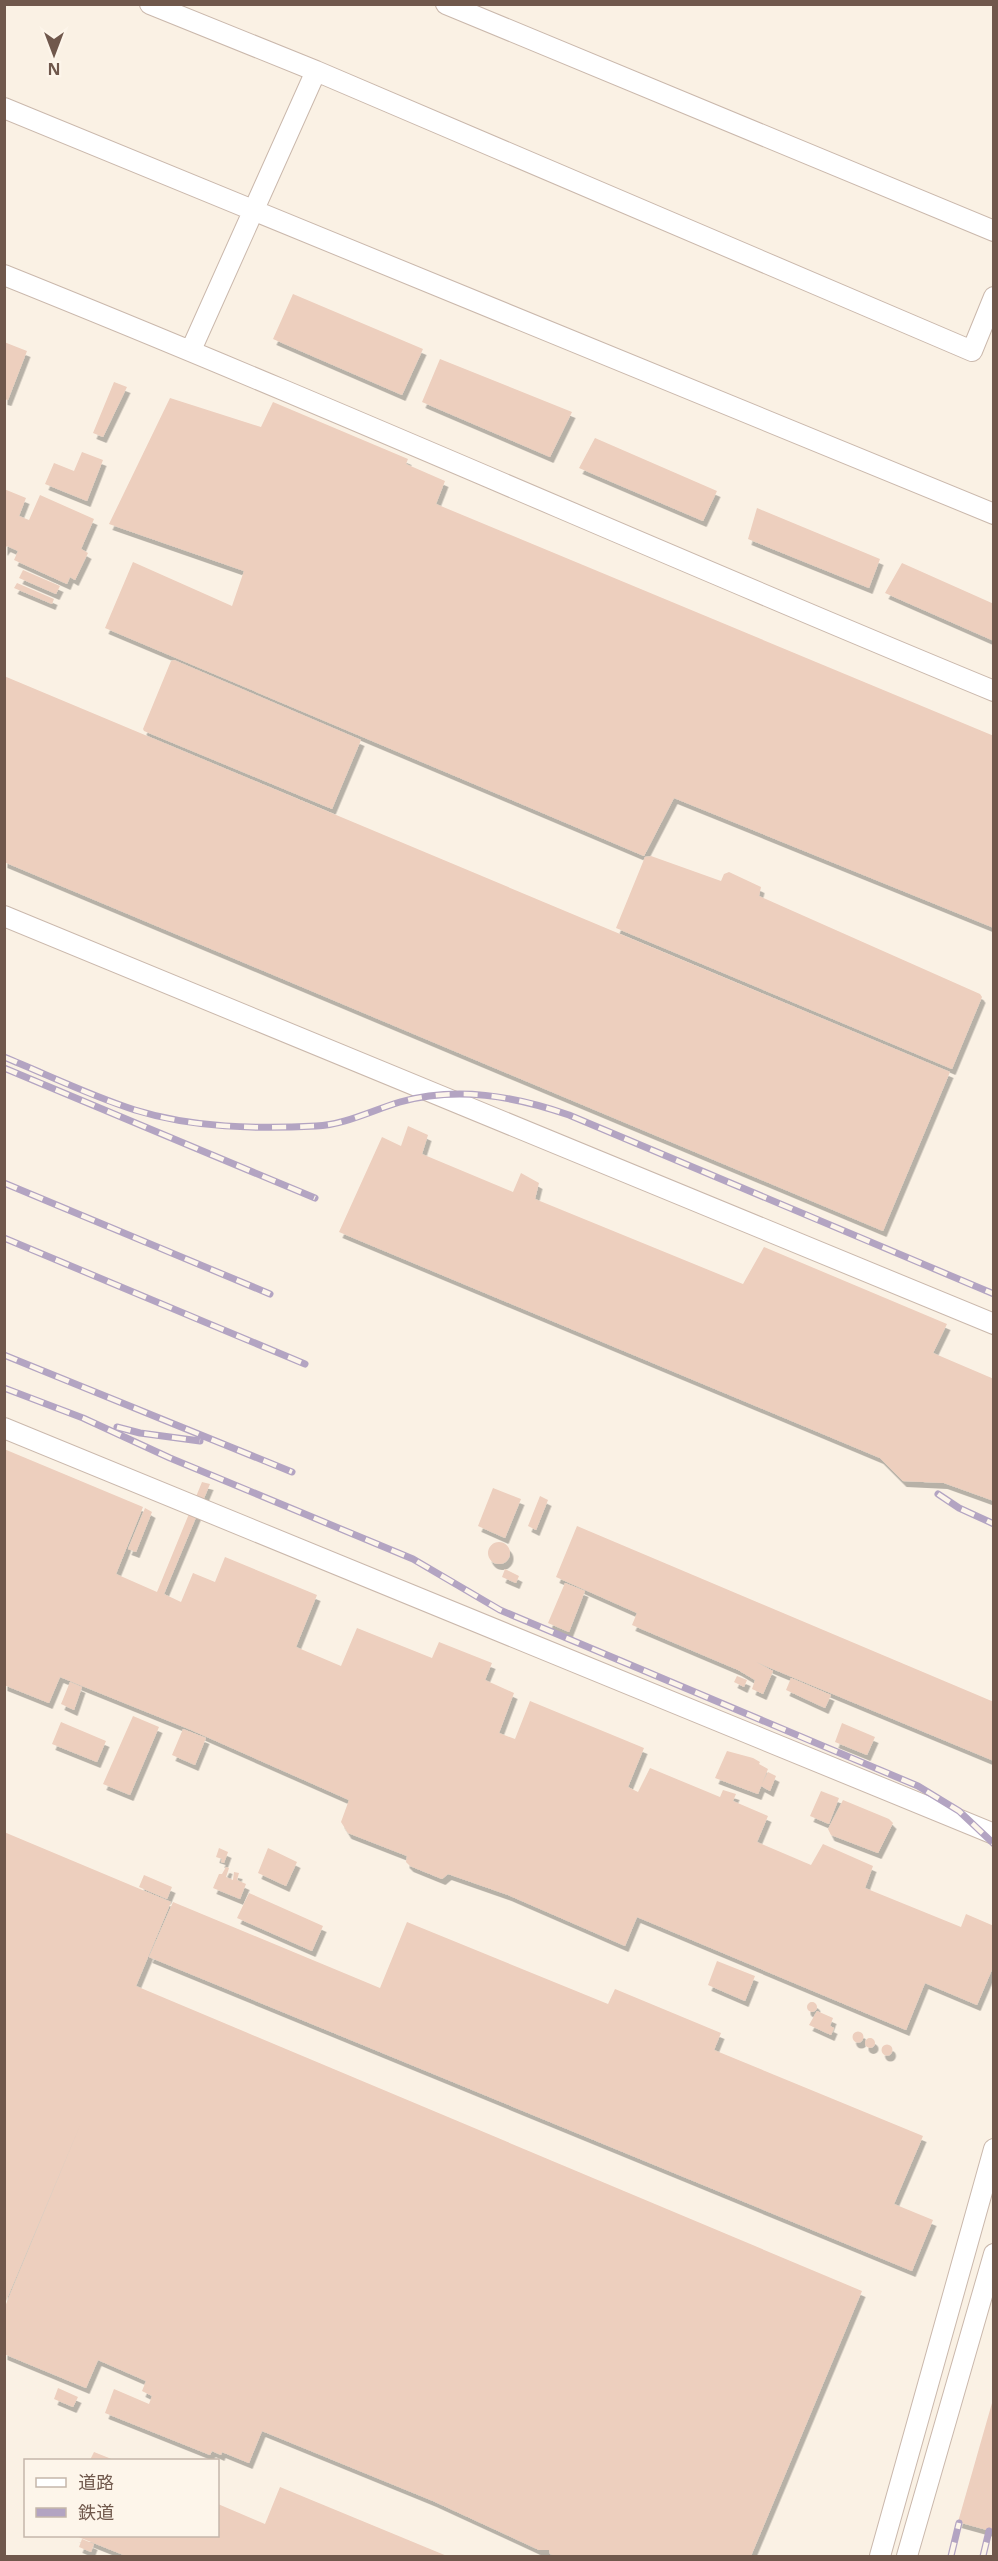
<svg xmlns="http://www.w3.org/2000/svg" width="998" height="2561" viewBox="0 0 998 2561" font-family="'Noto Sans','Noto Sans JP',sans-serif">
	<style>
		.building { fill: #edcfbe; filter: url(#shadow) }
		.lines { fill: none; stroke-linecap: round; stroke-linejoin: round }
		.minor-casing { stroke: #cab8ac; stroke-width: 22 }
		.minor { stroke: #fff; stroke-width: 20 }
		.rail-casing { stroke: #b3a4c2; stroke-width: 7 }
		.rail { stroke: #fdf5ea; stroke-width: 4.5; stroke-dasharray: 14; stroke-linecap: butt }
	</style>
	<defs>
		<filter id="shadow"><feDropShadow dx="3.5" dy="6" stdDeviation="0" flood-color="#0004"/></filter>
	</defs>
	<rect width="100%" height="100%" fill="#faf1e4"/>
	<path class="building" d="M293 294 423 349 402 395 273 339Z
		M4 342 27 351 8 400 4 399Z
		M440 359 572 412 550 457 422 402Z
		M114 382 127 387 103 437 93 433Z
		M170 398 261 427 273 402 408 459 406 464 445 481 436 504 994 736V928L674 798 644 856 105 628 133 562 232 606 244 571 109 524Z
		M595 438 717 491 703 521 579 468Z
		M82 452 103 460 87 501 45 484 54 463 74 471Z
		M4 489 26 498 19 516 29 520 40 495 94 519 81 549 88 553 75 580 70 577 67 584 14 560 18 551 7 546 4 550Z
		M757 508 880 559 869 588 748 539Z
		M902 563 994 604V641L885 593Z
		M23 570 60 586 56 594 19 578Z
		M17 583 54 599 52 604 14 588Z
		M174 660 361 740 332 809 144 731 143 729 171 661Z
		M4 676 950 1072 883 1231 4 862Z
		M651 856 721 881 724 874 729 872 761 887 759 896 980 994 982 997 952 1069 616 928 645 857Z
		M408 1126 428 1135 422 1154 513 1192 521 1173 539 1183 535 1199 743 1284 764 1247 947 1324 933 1353 994 1379V1501L944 1483 903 1481 880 1458 339 1232 382 1137 401 1146Z
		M4 1449 143 1507 116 1574 157 1592 202 1482 210 1484 164 1594 181 1602 193 1573 215 1582 225 1557 317 1595 296 1647 341 1666 357 1628 432 1658 439 1642 492 1663 485 1680 514 1693 499 1733 515 1739 530 1701 644 1748 628 1787 638 1792 650 1768 720 1797 723 1790 736 1794 733 1801 768 1816 757 1842 811 1865 823 1844 873 1866 865 1888 961 1927 966 1914 994 1926V1965L977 2005 925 1983 906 2030 637 1917 625 1946 508 1895 448 1874 442 1879 410 1866 406 1862 407 1856 348 1833 341 1822 349 1800 191 1730 60 1677 49 1703 4 1685Z
		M493 1488 521 1499 505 1538 478 1526Z
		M540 1496 548 1500 536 1530 528 1526Z
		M145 1508 152 1512 136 1552 128 1549Z
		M577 1526 994 1702V1761L756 1662 773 1671 763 1694 752 1689 755 1680 738 1670 632 1625 637 1613 556 1577Z
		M488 1553a11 11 0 1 1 22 0a11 11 0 1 1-22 0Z
		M505 1569 519 1576 516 1583 502 1577Z
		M565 1583 585 1591 569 1632 548 1623Z
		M737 1676 747 1680 744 1687 734 1682Z
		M791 1678 831 1695 825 1708 786 1690Z
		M70 1682 82 1687 74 1710 61 1704Z
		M133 1716 159 1727 130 1795 103 1784Z
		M61 1722 106 1741 97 1762 52 1744Z
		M842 1723 875 1737 867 1755 835 1742Z
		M183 1729 206 1738 195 1765 172 1755Z
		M727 1751 753 1758 760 1762 759 1764 768 1769 758 1794 715 1778Z
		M768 1772 776 1776 770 1791 761 1786Z
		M821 1791 839 1798 829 1824 810 1816Z
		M843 1800 889 1819 893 1823 878 1853 831 1835 828 1829Z
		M4 1832 171 1902 136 1986 862 2291 751 2556H556L550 2554 549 2550H539L433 2501 262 2431 249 2463 222 2452 221 2455 212 2451 210 2455 105 2413 114 2389 149 2404 152 2396 142 2391 146 2381 98 2360 86 2388 4 2354V2309L81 2123 4 2306Z
		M219 1848 228 1852 224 1863 221 1862 222 1859 216 1857Z
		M268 1848 297 1862 286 1886 258 1873Z
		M226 1867 229 1868 226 1877 233 1880 234 1872 239 1873 237 1880 246 1884 240 1899 213 1888 219 1874H222Z
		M144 1875 172 1887 167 1899 139 1887Z
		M249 1893 323 1926 312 1951 237 1918Z
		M173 1902 380 1988 407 1922 608 2004 615 1989 721 2033 714 2050 923 2136 894 2204 933 2220 912 2271 149 1957Z
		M717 1961 755 1976 745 2001 708 1985Z
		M807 2007a5 5 0 1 1 10 0a5 5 0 1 1-10 0Z
		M817 2011 833 2018 830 2026 834 2028 831 2035 809 2025Z
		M852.5 2037a5.5 5.5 0 1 1 11 0a5.5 5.5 0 1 1-11 0Z
		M865 2043a5 5 0 1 1 10 0a5 5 0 1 1-10 0Z
		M881.5 2050a5.5 5.5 0 1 1 11 0a5.5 5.5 0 1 1-11 0Z
		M58 2388 78 2397 73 2407 54 2399Z
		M994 2396V2532L958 2522Z
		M94 2452 114 2460H90Z
		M280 2487 447 2556H126L76 2536H218V2504L265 2524Z
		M82 2539 94 2544 91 2552 79 2547Z"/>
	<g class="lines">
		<g class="minor-casing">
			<path id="minor" d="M150 4 316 71 191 350
				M446 4 994 231
				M316 71 972 351 994 297
				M4 108 994 514
				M4 275C336 408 663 555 994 691
				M4 916 994 1324
				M4 1428 994 1834
				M880 2556 994 2149
				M907 2556 994 2254"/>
		</g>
		<use href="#minor" class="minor"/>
		<g class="rail-casing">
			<path id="rail" d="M4 1057C48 1075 91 1096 135 1110 193 1128 257 1129 316 1126 344 1125 373 1110 400 1102 457 1086 514 1096 569 1115L994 1294
				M4 1068 315 1198
				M4 1183 270 1294
				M4 1238 305 1364
				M4 1355 292 1472
				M4 1388 83 1418 170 1458 413 1559 500 1610 918 1786 959 1811 994 1844
				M117 1427 140 1433 200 1441
				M938 1494 959 1508 994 1524
				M951 2556 959 2523
				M983 2556 989 2531"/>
		</g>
		<use href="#rail" class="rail"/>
	</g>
	<rect width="998" height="2561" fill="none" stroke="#70584c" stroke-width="12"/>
	<rect x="24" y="2459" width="195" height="78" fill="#fdf5ea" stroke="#c5b6ab" stroke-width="1.5"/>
	<rect x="36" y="2478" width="30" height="9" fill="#ffffff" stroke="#c5b6ab" stroke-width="1.5"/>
	<text x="78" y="2489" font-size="18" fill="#70584c">道路</text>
	<rect x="36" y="2508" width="30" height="9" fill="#b3a4c2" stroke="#c5b6ab" stroke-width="1.5"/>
	<text x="78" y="2519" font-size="18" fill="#70584c">鉄道</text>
	<g transform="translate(54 54) rotate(180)" stroke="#fdf5ea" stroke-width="4.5" paint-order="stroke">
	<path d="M0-4.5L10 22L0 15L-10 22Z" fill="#70584c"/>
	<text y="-9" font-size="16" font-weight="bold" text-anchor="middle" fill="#70584c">N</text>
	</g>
</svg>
